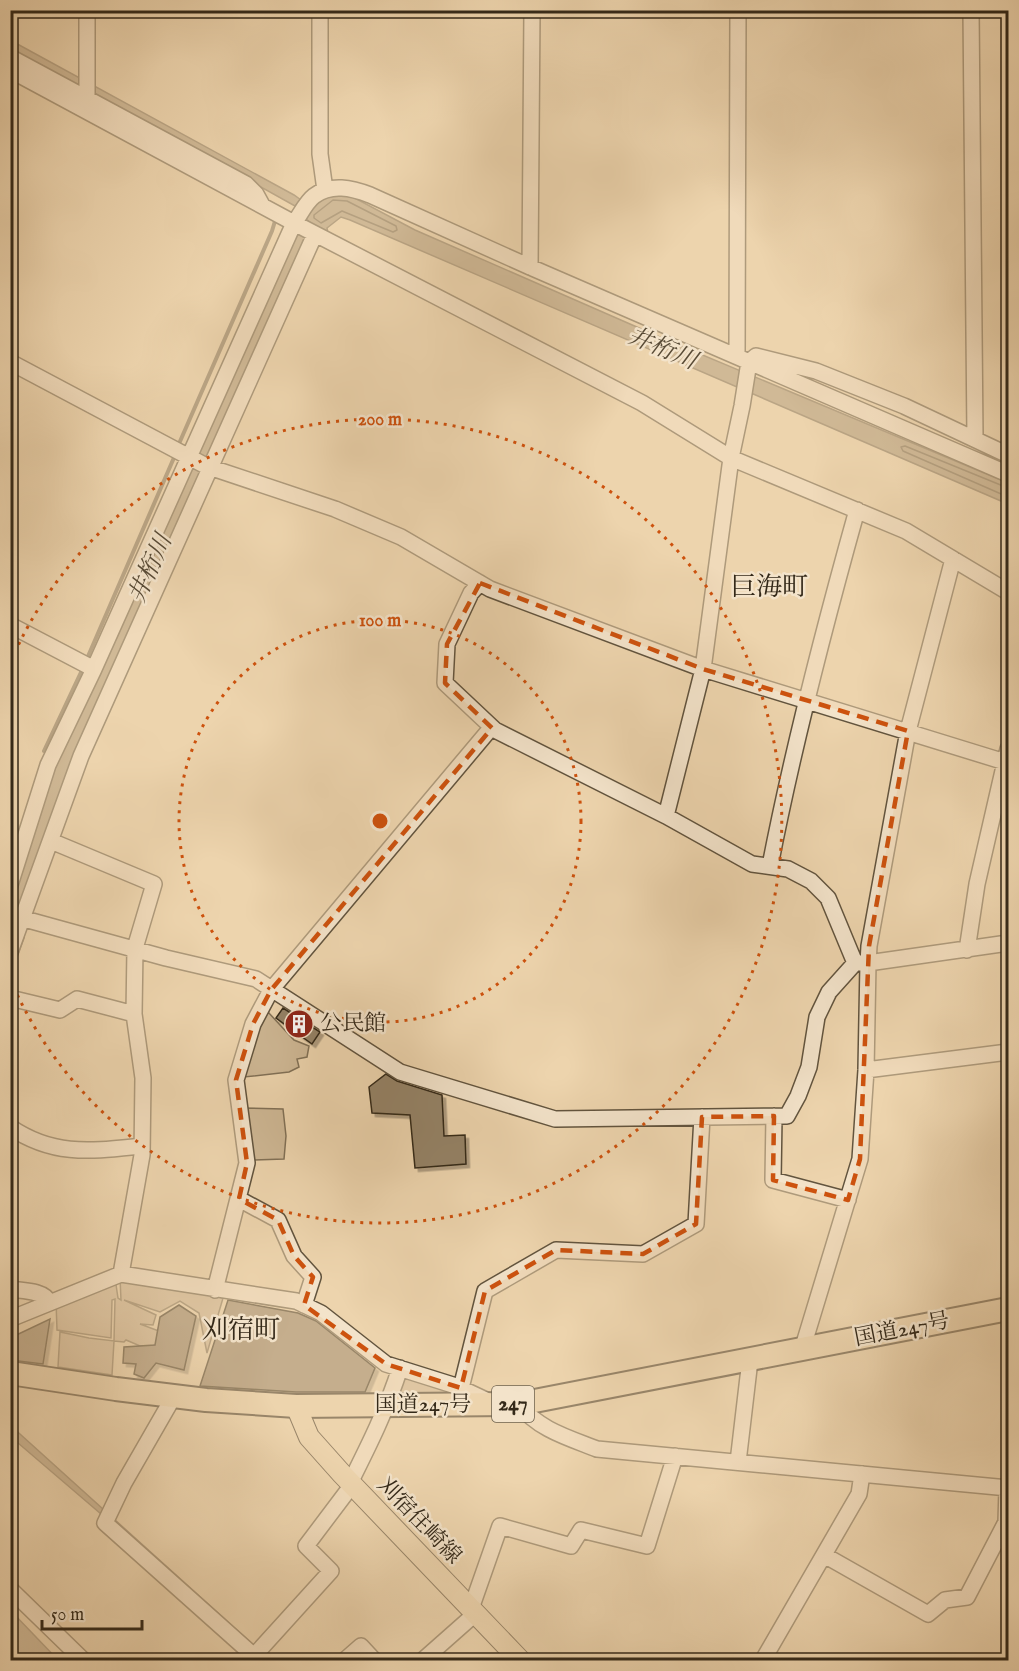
<svg xmlns="http://www.w3.org/2000/svg" width="1019" height="1671" viewBox="0 0 1019 1671" font-family="'IM FELL English','Noto Serif JP',serif">
	<style>
		.green { fill: #ceb794; stroke: #817056; stroke-width: 1.5 }
		.water { fill: #ae9a7b; stroke: #7d6d54; stroke-width: 1.5 }
		.lines { fill: none; stroke-linecap: round; stroke-linejoin: round }
		.shore { stroke: #71624a; stroke-width: 1.5 }
		.stream { stroke: #7d6d54; stroke-width: 4 }
		.building { fill: #948266; stroke: #342919; stroke-width: 1.5; filter: url(#shadow) }
		.minor-casing { stroke: #62543e; stroke-width: 18 }
		.major-casing { stroke: #342919; stroke-width: 22 }
		.highway-casing { stroke: #342919; stroke-width: 26 }
		.minor { stroke: #f3e3ca; stroke-width: 15 }
		.major { stroke: #edd4ad; stroke-width: 20 }
		.highway { stroke: #edd4ad; stroke-width: 22 }
		.marked { fill: none; stroke: #cd520e; stroke-width: 4.5; stroke-dasharray: 12 8; stroke-linejoin: round }
		.ring { fill: none; stroke: #cd520e; stroke-width: 3; stroke-dasharray: 3 6 }
		.labels { text-anchor: middle; dominant-baseline: central; stroke-width: 5; stroke-linejoin: round; paint-order: stroke }
		.shield { fill: #f3e3ca; stroke: #6d614e; stroke-width: 1.5 }
		.shield-label { font-size: 21px; font-weight: bold; fill: #342919 }
		.poi-label { font-size: 22px; fill: #342919; stroke: #f3e3ca; text-anchor: start }
		.street-label { font-size: 22px; fill: #342919; stroke: #f3e3ca }
		.water-label { font-size: 24px; font-style: italic; fill: #594b36; stroke: #f3e3ca }
		.quarter-label { font-size: 26px; fill: #342919; stroke: #f3e3ca }
		.centre { fill: #cd520e; stroke: #f3e3ca; stroke-width: 3 }
		.ring-label { font-size: 18px; text-anchor: middle; font-weight: bold; fill: #cd520e; stroke: #f3e3ca; stroke-width: 5; stroke-linejoin: round; paint-order: stroke }
	</style>
	<defs>
		<filter id="shadow"><feDropShadow dx="3.5" dy="3.5" stdDeviation="0" flood-color="#0004"/></filter>
	</defs>
	<rect width="100%" height="100%" fill="#edd4ad"/>
	<filter id="stains"><feTurbulence type="fractalNoise" baseFrequency=".00333" numOctaves="4"/><feColorMatrix values="0 0 0 0 .2 0 0 0 0 .09 0 0 0 0 .02 0 0 0 .5 -.17"/></filter>
	<radialGradient id="worn" r=".72"><stop offset=".6" stop-color="#630" stop-opacity="0"/><stop offset="1" stop-color="#630" stop-opacity=".3"/></radialGradient>
	<path class="green" d="M268 1012 294 1040 309 1046 307 1057 297 1059 299 1067 289 1072 244 1077 252 1040Z
		M242 1108 283 1109 286 1136 284 1159 251 1160Z
		M124 1276 223 1298 207 1353 199 1313 180 1301 160 1312 124 1300 156 1315 153 1325 140 1324 175 1337 174 1346 154 1345 147 1349 126 1340 124 1342 114 1341 112 1375 58 1367 60 1332 89 1338 114 1341 115 1299 112 1300 111 1338 57 1330 56 1301 115 1278 118 1298 121 1300 120 1277Z
		M403 1375 460 1394 399 1396Z"/>
	<path class="water" d="M10 40 294 195 301 200 295 206 139 119 11 51Z
		M332 193 349 195 415 230 662 338 1008 483V504L350 220 341 217 327 228 329 239 304 217 314 206Z
		M303 231 309 239 302 247 291 268 257 350 67 773 11 934V901L52 765 293 236Z
		M10 1425 270 1660 259 1659 101 1514 11 1437Z
		M11 1611 58 1660H15L11 1656Z"/>
	<g class="lines">
		<path class="shore" d="M333 200 347 201 396 226 397 230 393 232 342 211 321 223 314 218V215Z
			M1008 488 905 446 901 447 903 451 1008 497"/>
		<path class="stream" d="M178 446 272 231 275 221
			M86 661 176 453
			M44 751 83 668
			M10 973 23 937"/>
	</g>
	<path class="building" d="M283 1008 320 1032 312 1044 276 1018Z
		M386 1074 397 1081 442 1095 444 1136 465 1135 466 1164 415 1168 410 1115 372 1113 369 1087Z
		M228 1300 298 1313 316 1321 375 1368 365 1392H296L200 1386Z
		M179 1305 196 1316 184 1370 156 1363 144 1378 134 1374 136 1364 123 1363 124 1347 155 1345 160 1317Z
		M50 1319 43 1364 10 1360V1338Z"/>
	<g class="lines">
		<g class="minor-casing">
			<path id="minor" d="M87 10V106
				M320 10V154L325 190
				M971 10 975 438
				M10 57 246 184 256 194 262 205
				M10 70 294 223 642 403 731 458 906 531 1008 592
				M530 267 532 10
				M737 356 738 10
				M10 362 206 466 335 509 401 537 490 589 703 669 1005 762 1008 766
				M953 559 908 731 869 946 868 963 1008 943
				M480 583 471 593 447 644 445 683 495 730
				M10 625 94 669
				M666 816 703 669 731 458 742 406 749 362 756 356 816 371 904 406 1008 455
				M51 841 154 884 135 948 134 1014 143 1078 142 1155 121 1274
				M770 866C793 747 824 628 857 510
				M10 885 48 765 94 669 294 223C300 215 306 202 314 196 331 183 352 188 370 195L530 267 1008 474
				M10 915 166 958 256 979 400 1072 555 1119 787 1116 798 1096 809 1067 817 1017 829 992 855 963
				M967 950 977 884 1008 749
				M10 952 81 756 315 234
				M10 998 60 1010 77 999 134 1014
				M866 1070 1008 1052
				M774 1116 773 1180 848 1200
				M10 1127C54 1157 92 1151 142 1146
				M239 1199 278 1220 294 1256 313 1277 304 1305
				M10 1289C22 1291 44 1290 49 1302
				M215 1290 247 1163 236 1080 253 1024 271 990 491 728 666 816 752 864 788 869 811 881 828 898 855 963H868L866 1070 860 1159 802 1350
				M10 1319 121 1274 296 1301 321 1313 386 1364 456 1386 488 1401
				M461 1388 485 1291 556 1250 643 1254 696 1224 702 1117
				M174 1396 124 1483 105 1523 254 1656 331 1571 306 1546 352 1485
				M519 1404C537 1429 569 1438 597 1449L1008 1488
				M738 1462 750 1360
				M350 1483C369 1445 387 1409 400 1368
				M824 1555 928 1614 945 1600 967 1597 1006 1522 1007 1488
				M10 1589 83 1660
				M468 1606 473 1603 500 1526 571 1546 581 1530 647 1546 675 1456
				M345 1660 361 1646 374 1660
				M423 1660 475 1614
				M763 1660 859 1494 862 1474"/>
		</g>
		<g class="major-casing">
			<path id="major" d="M296 1406 309 1437 342 1474 520 1660"/>
		</g>
		<g class="highway-casing">
			<path id="highway" d="M10 1373 116 1389 206 1400 296 1406 519 1404 1008 1309"/>
		</g>
		<use href="#minor" class="minor"/>
		<use href="#major" class="major"/>
		<use href="#highway" class="highway"/>
	</g>
	<path d="M0 0H1019V1671H0ZM480 583 703 669 908 731 869 946 860 1159 848 1200 773 1180 774 1116 702 1117 696 1224 643 1254 556 1250 485 1291 461 1388 386 1364 304 1305 313 1277 294 1256 278 1220 239 1199 247 1163 236 1080 253 1024 271 990 492 728 445 683 447 644Z" fill="#edd4ad" fill-opacity=".55" fill-rule="evenodd"/>
	<path class="marked" d="M480 583 703 669 908 731 869 946 860 1159 848 1200 773 1180 774 1116 702 1117 696 1224 643 1254 556 1250 485 1291 461 1388 386 1364 304 1305 313 1277 294 1256 278 1220 239 1199 247 1163 236 1080 253 1024 271 990 492 728 445 683 447 644Z"/>
	<g class="ring">
		<circle cx="380" cy="821" r="201"/>
		<path d="M11 661A402 402 0 1 1 11 981"/>
	</g>
	<defs>
		<g id="building-disc" transform="scale(1.5)"><circle r="9.5" fill="#8f2418" stroke="#f3e3ca"/><path d="M-4-6H4V6H1V3H-1V6H-4ZM-2.5-4.3h1.7v1.8h-1.7ZM.8-4.3h1.7v1.8H.8ZM-2.5-1h1.7V.8h-1.7ZM.8-1h1.7V.8H.8Z" fill="#fff"/></g>
	</defs>
	<g fill-rule="evenodd">
		<use href="#building-disc" x="299" y="1024"/>
	</g>
	<g class="labels">
		<rect class="shield" x="492" y="1386" width="42" height="36" rx="4.5"/>
		<g class="shield-label">
			<text x="513" y="1404">247</text>
		</g>
		<g class="poi-label">
			<text x="320" y="1024">公民館</text>
		</g>
		<g class="street-label">
			<text transform="translate(902 1330) rotate(-11)">国道247号</text>
			<text x="423" y="1405">国道247号</text>
			<text transform="translate(419 1521) rotate(46)">刈宿住崎線</text>
		</g>
		<g class="water-label">
			<text transform="translate(662 349) rotate(23)">井桁川</text>
			<text transform="translate(151 569) rotate(-66)">井桁川</text>
		</g>
		<g class="quarter-label">
			<text x="769" y="587">巨海町</text>
			<text x="241" y="1330">刈宿町</text>
		</g>
	</g>
	<circle cx="380" cy="821" r="9" class="centre"/>
	<g class="ring-label">
		<text x="380" y="425">200 m</text>
		<text x="380" y="626">100 m</text>
	</g>
	<rect width="1019" height="1671" fill="none" stroke="#edd4ad" stroke-width="36"/>
	<rect x="12" y="12" width="995" height="1647" fill="none" stroke="#342919" stroke-width="3"/>
	<rect x="18" y="18" width="983" height="1635" fill="none" stroke="#342919" stroke-width="1.5"/>
	<path d="M42 1620v9h100v-9" fill="none" stroke="#342919" stroke-width="3"/>
	<text x="51" y="1620" font-size="18" fill="#342919" stroke="#f3e3ca" stroke-width="4.5" paint-order="stroke">50 m</text>
	<rect width="100%" height="100%" filter="url(#stains)"/>
	<rect width="100%" height="100%" fill="url(#worn)"/>
</svg>
